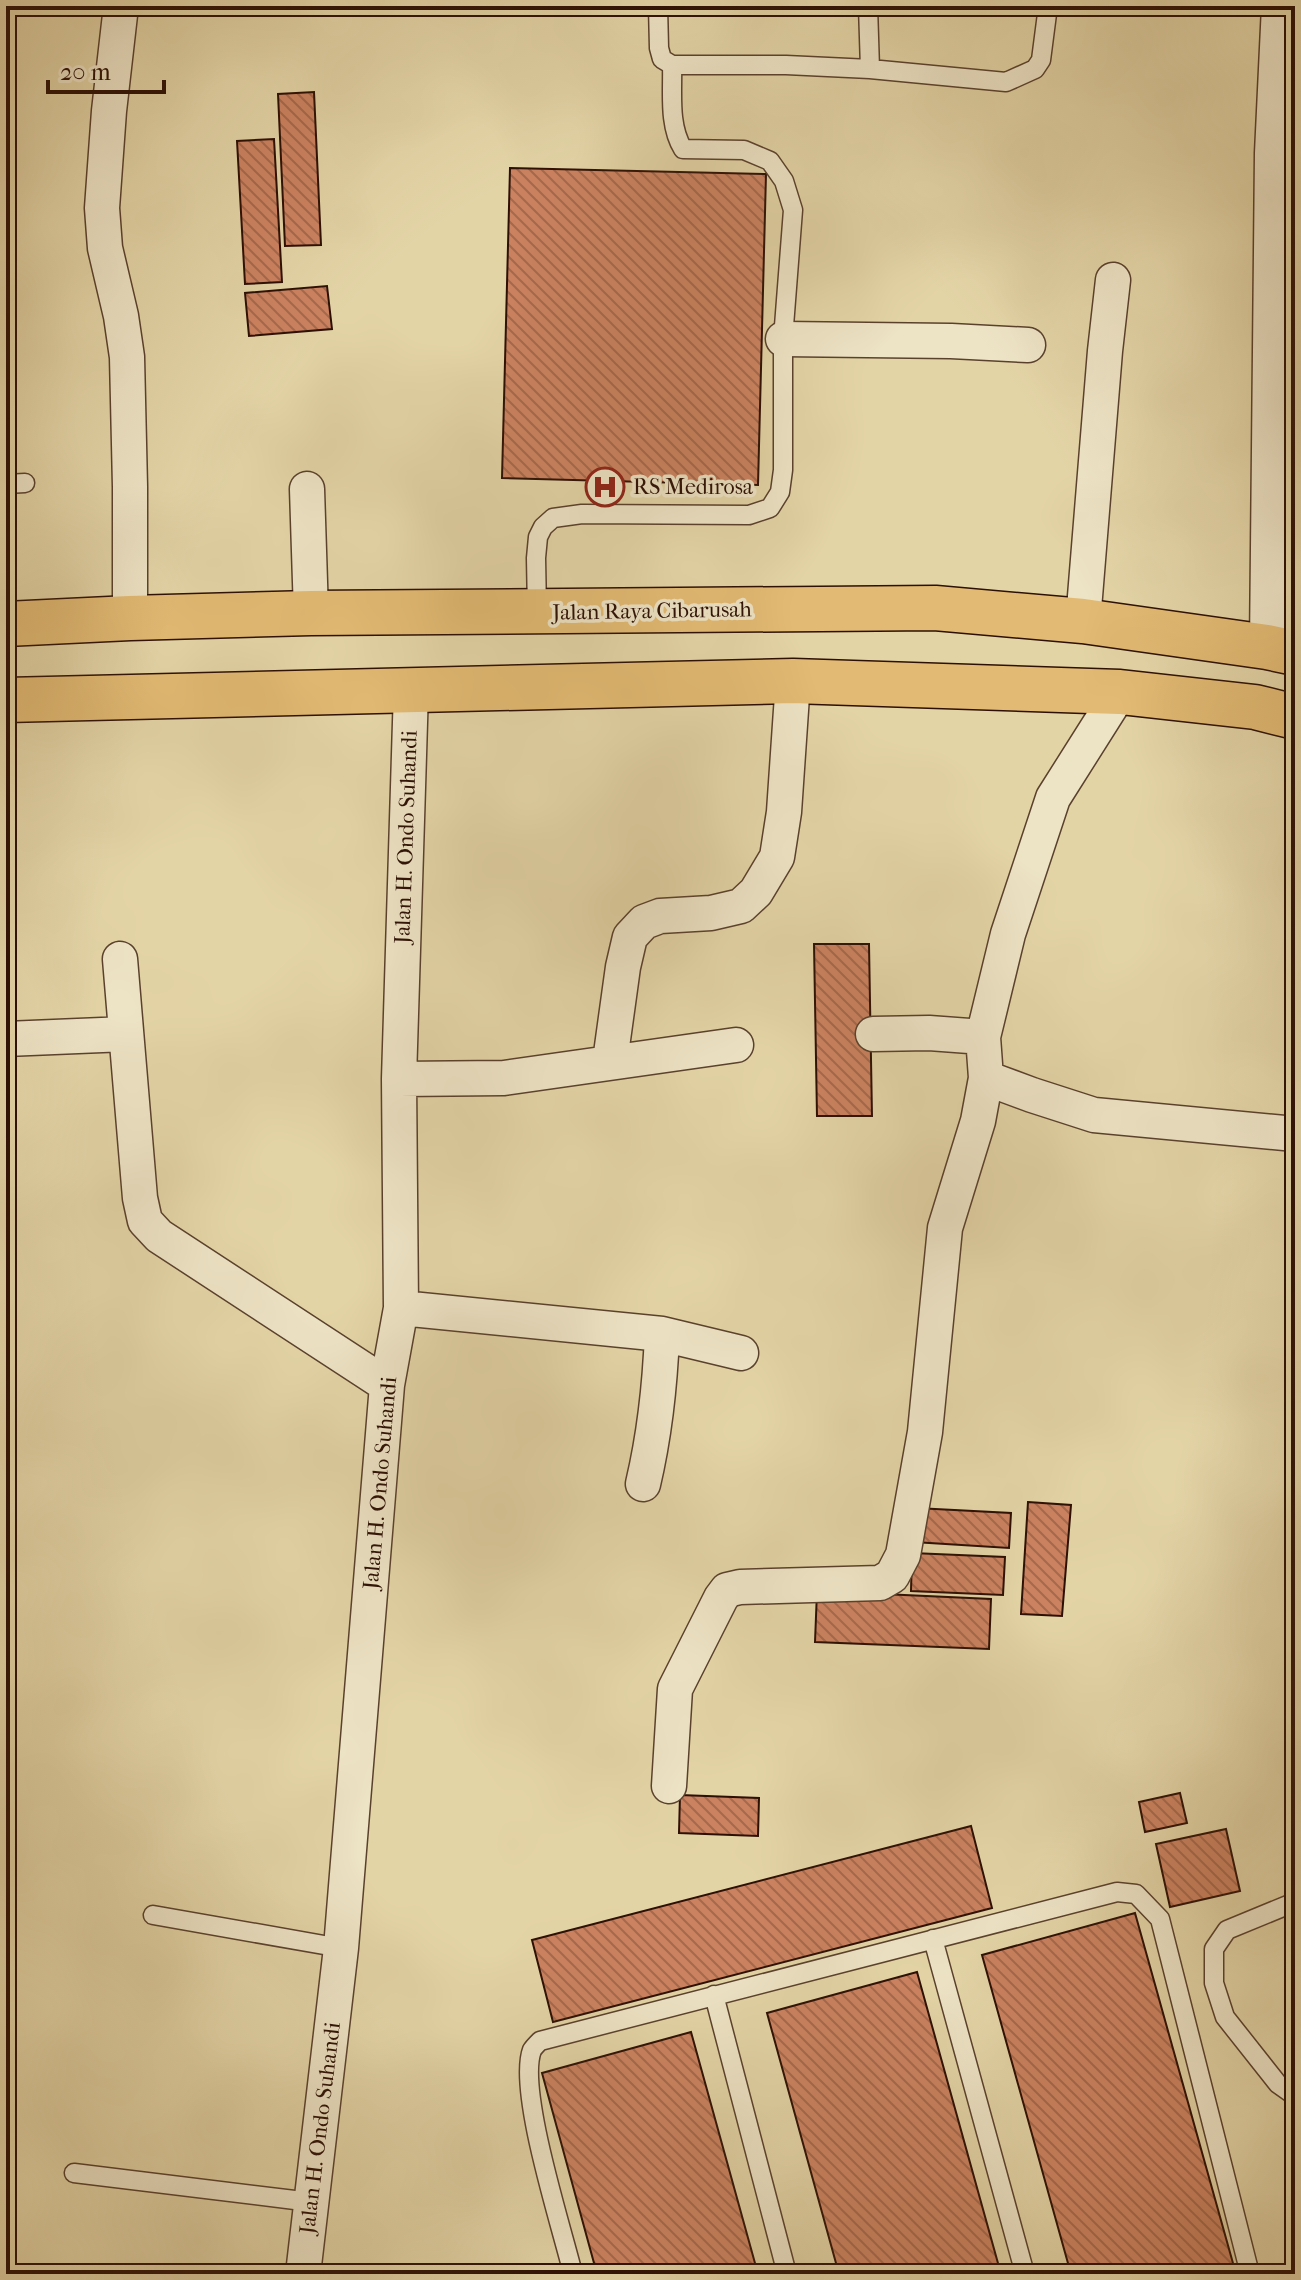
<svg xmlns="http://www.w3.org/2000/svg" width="1301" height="2280" viewBox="0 0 1301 2280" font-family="'IM FELL French Canon',serif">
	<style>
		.building { fill: url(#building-back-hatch); stroke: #2d1005; stroke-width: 2 }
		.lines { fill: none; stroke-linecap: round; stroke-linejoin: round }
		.lane-casing { stroke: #5a412d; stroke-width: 21 }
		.street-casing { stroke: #5a412d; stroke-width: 37 }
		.primary-casing { stroke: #2d1005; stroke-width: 47 }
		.lane { stroke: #ede3c5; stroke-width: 18 }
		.street { stroke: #ede3c5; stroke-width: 34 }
		.primary { stroke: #e2ba73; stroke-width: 44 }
		.labels { text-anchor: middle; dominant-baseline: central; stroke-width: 7; stroke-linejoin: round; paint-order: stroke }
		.poi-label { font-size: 22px; fill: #2d1005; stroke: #ede3c5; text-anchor: start }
		.street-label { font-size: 22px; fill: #2d1005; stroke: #ede3c5 }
	</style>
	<defs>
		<pattern id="building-back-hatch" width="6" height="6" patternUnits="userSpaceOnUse" patternTransform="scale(2)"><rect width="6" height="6" fill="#cb8260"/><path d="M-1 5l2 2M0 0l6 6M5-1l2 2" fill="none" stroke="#a5694d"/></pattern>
	</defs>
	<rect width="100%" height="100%" fill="#e3d4a6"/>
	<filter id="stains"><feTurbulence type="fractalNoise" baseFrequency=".0025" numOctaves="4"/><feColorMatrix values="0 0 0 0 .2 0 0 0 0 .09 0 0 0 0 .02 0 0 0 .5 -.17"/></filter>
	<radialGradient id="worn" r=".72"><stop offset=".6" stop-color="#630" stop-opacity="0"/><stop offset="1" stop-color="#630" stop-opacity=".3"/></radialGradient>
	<path class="building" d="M314 92 321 245 285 246 278 94Z
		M274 139 282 282 245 284 237 141Z
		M510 168 766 174 758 485 502 478Z
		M327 286 332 329 249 336 245 293Z
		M814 944H869L872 1116H817Z
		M1028 1502 1071 1505 1062 1616 1021 1614Z
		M916 1508 1011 1513 1009 1548 914 1542Z
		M912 1553 1005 1557 1003 1595 911 1591Z
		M817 1591 991 1599 989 1649 815 1642Z
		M1180 1793 1187 1823 1145 1832 1139 1802Z
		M680 1795 759 1798 758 1836 679 1833Z
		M971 1826 992 1908 553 2022 532 1940Z
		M1226 1829 1240 1891 1170 1907 1156 1844Z
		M1135 1913 1236 2274H1071L982 1955Z
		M917 1972 1001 2274H839L767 2013Z
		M691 2032 758 2274H597L542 2073Z"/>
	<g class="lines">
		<g class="lane-casing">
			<path id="lane" d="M658 6 659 48 662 59 672 65H786L870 69 1006 82 1035 69 1041 60 1048 6
				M868 6 870 69
				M6 484 25 483
				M537 611 536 558 538 537 543 527 553 518 582 514 749 515 770 508 780 492 783 470V339L793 210 784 181 770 161 744 150 683 149C668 125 673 91 672 65
				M1295 1902 1227 1930 1214 1949V1983L1225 2017 1278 2084 1295 2096
				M153 1915 341 1948
				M933 1939 1025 2274
				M714 1995 787 2274
				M74 2173 311 2202
				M573 2274C562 2228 517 2090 532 2050 534 2047 537 2044 540 2041L1117 1892 1136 1894 1160 1919 1250 2274"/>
		</g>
		<g class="street-casing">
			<path id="street" d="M121 6 109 111 102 208 105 248 121 316 127 357 130 487V618
				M783 339 951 341 1028 345
				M307 489 311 613
				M1083 621 1105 351 1113 280
				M1267 647 1272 153 1279 6
				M120 959 140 1198 145 1221 159 1236 387 1385
				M873 1034 929 1033 983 1037
				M6 1039 126 1034
				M610 1061 623 967 630 937 644 922 660 916 711 913 741 906 756 892 777 857 784 812 793 681
				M986 1078 1032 1095 1094 1115 1295 1134
				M399 1079 504 1078 736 1045
				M401 1308 662 1334 741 1353
				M643 1484C655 1433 660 1386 662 1334
				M669 1786 675 1689 721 1598 727 1590 740 1587 880 1583 892 1576 903 1555 925 1432 945 1228 978 1121 986 1078 983 1037 1008 934 1053 798 1120 692
				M303 2274 341 1948 387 1385 401 1308 399 1079 411 690"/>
		</g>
		<g class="primary-casing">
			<path id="primary" d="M6 624 130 618 311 613 935 608 1083 621 1267 647 1295 653
				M6 700 793 681 1120 692 1255 707 1295 717"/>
		</g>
		<use href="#lane" class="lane"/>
		<use href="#street" class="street"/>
		<use href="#primary" class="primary"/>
	</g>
	<defs>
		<g id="hospital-ring" transform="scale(2)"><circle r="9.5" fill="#ede3c5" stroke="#8f2418" stroke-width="1.5"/><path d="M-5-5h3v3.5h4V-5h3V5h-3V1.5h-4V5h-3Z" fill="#8f2418"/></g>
	</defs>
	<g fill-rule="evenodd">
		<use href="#hospital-ring" x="605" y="487"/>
	</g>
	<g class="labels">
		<g class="poi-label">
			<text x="633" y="487">RS Medirosa</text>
		</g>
		<g class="street-label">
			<text transform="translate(652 611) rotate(-1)">Jalan Raya Cibarusah</text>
			<text transform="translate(406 837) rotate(-88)">Jalan H. Ondo Suhandi</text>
			<text transform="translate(380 1483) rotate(-85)">Jalan H. Ondo Suhandi</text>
			<text transform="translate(320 2128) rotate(-83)">Jalan H. Ondo Suhandi</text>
		</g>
	</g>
	<rect width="1301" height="2280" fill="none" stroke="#e3d4a6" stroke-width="32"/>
	<rect x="8" y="8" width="1285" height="2264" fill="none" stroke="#2d1005" stroke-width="4"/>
	<rect x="16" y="16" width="1269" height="2248" fill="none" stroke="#2d1005" stroke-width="2"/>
	<path d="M48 80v12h116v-12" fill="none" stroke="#2d1005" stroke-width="4"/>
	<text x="60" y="80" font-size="24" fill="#2d1005" stroke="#ede3c5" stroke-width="6" paint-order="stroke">20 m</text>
	<rect width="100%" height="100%" filter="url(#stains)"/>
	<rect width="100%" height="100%" fill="url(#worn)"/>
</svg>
